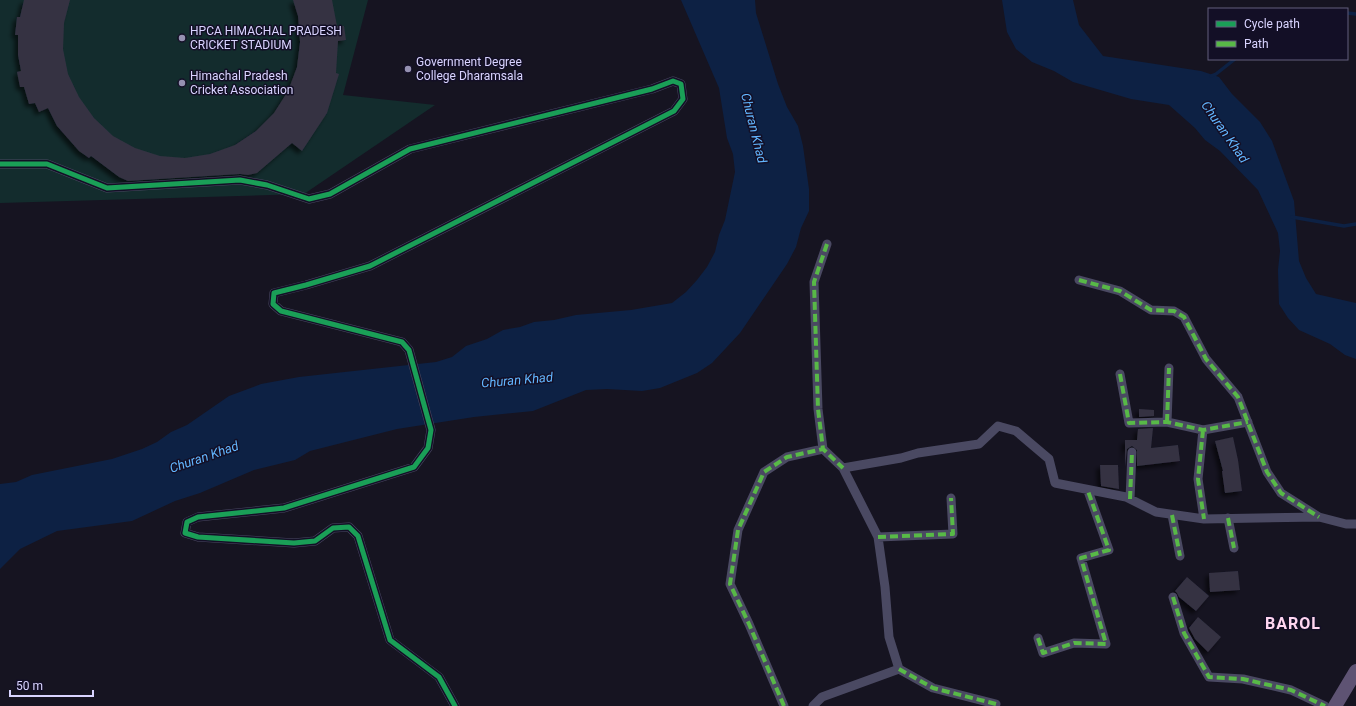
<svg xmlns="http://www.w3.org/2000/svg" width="1356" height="706" viewBox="0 0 1356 706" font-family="Roboto,sans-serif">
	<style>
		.green { fill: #132c2d }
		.water { fill: #0d2144 }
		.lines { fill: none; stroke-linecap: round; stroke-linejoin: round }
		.stream { stroke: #0d2144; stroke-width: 3.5 }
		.building { fill: #343243; filter: url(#shadow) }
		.minor { stroke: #4a4962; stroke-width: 9 }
		.primary { stroke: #5e5373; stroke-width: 14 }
		.quiet { stroke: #58b947; stroke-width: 4; stroke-dasharray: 8 4; stroke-linecap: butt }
		.cycleway-casing { stroke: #130f26; stroke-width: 8 }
		.cycleway { stroke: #1a9f57; stroke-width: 5 }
		.poi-dot { fill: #9591b1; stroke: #130f26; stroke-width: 1.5 }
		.labels { text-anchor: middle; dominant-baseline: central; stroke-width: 3; stroke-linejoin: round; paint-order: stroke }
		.poi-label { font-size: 12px; fill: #d9d4ff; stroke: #130f26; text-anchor: start }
		.water-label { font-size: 13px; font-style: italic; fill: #62b6ff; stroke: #130f26 }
		.district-label { font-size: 16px; font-weight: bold; letter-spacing: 1px; fill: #ffd6f0; stroke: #130f26 }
	</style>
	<defs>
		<filter id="shadow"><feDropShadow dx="-3.5" dy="3.5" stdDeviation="2" flood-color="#0009"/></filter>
	</defs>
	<rect width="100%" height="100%" fill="#161421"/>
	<path class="green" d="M0 0H368L343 95 435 105 304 194 0 203Z"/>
	<path class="water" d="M681 0H755L756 13 778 84 787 107 798 126 803 146 809 189V211L801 228 796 247 787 264 740 333 712 363 697 373 660 388 642 391 607 389 586 390 533 411 474 417 397 429 310 451 295 460 254 470 200 493 175 501 132 521 57 531 20 549 0 569V484L16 482 32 475 112 459 142 449 157 442 171 432 187 425 229 396 261 384 299 377 436 362 452 357 466 346 487 339 503 330 520 327 534 322 554 320 576 315 631 310 672 303 686 292 697 280 707 267 715 252 719 235 725 220 735 172 733 154 727 138 719 88Z
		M1002 0H1073L1079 25 1103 56 1201 71 1219 77 1232 94 1260 122 1272 141 1294 201 1299 261 1306 278 1316 294 1356 303V359L1345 355 1330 344 1299 330 1288 318 1279 304 1278 270 1280 251 1278 233 1258 190 1220 151 1205 140 1195 128 1169 105 1131 99 1073 82 1054 71 1032 62 1016 49 1007 32Z"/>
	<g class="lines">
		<path class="stream" d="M1347 13 1356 14
			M1211 76 1216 74 1235 59
			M1292 217 1344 226 1356 224"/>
	</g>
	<path class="building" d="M24 0H70L64 23 63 49 68 74 79 97 94 118 113 136 135 148 160 156 185 158 210 154 235 145 256 131 274 113 288 91 297 67 300 42 298 16 293 0H332L337 26H344L346 40 338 41 336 73 339 74 327 113 302 151 292 143 257 173 248 175 240 174 128 181 119 177 91 156 89 158 79 151 57 126 48 108 39 112 35 103 29 104 24 87H20L17 72 21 71 18 55V35H15L17 17H20Z
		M1139 409 1154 410V416L1139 417Z
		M1153 428 1151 448 1178 445 1180 461 1137 466V450L1132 446 1127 449 1125 467V440H1137L1138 429Z
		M1233 437 1238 460 1242 491 1225 493 1222 471H1223L1215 441Z
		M1100 465H1118L1119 489 1101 486Z
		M1238 571 1240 590 1210 592 1209 573Z
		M1187 577 1209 596 1196 611 1179 597 1177 593 1175 591Z
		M1198 617 1221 637 1208 652 1195 639 1189 628Z"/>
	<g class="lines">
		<path class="minor" d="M0 164H47L107 188 240 180 267 185 309 199 330 194 410 149 652 89 673 81 681 84 683 99 674 111 370 266 306 285 274 293 273 304 281 311 402 342 409 350 431 430 428 448 414 467 284 508 198 517 187 522 185 533 198 537 294 543 315 541 333 528 349 527 358 536 390 640 439 677 455 706
			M827 244 814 282 818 409 823 449 843 468
			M1079 280 1120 291 1151 310 1174 311 1184 317 1206 359 1238 397 1267 472 1281 493 1319 517
			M1120 374 1129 423 1167 422 1203 430 1248 422
			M1167 422 1169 368
			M1203 430 1198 479 1204 519
			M1130 499 1132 452
			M1172 515 1180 556
			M1228 518 1234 548
			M878 537 953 534 951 498
			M1173 597 1184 633 1209 677 1243 679 1291 690 1325 706
			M1038 638 1043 653 1074 643 1106 644 1081 558 1109 550 1088 491
			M899 669 933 688 996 704
			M784 706 749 624 730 584 738 530 764 472 787 457 823 449
			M813 706 822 697 899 669 889 637 885 587 878 537 843 468 901 458 918 453 979 444 998 426 1016 431 1049 459 1055 483 1126 497 1156 512 1204 519 1319 517 1346 524H1356"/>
		<path class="primary" d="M1335 706 1356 671"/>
		<path class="quiet" d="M827 244 814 282 818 409 823 449 843 468
			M1079 280 1120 291 1151 310 1174 311 1184 317 1206 359 1238 397 1267 472 1281 493 1319 517
			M1120 374 1129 423 1167 422 1203 430 1248 422
			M1167 422 1169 368
			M1203 430 1198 479 1204 519
			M1130 499 1132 452
			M1172 515 1180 556
			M1228 518 1234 548
			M878 537 953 534 951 498
			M1173 597 1184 633 1209 677 1243 679 1291 690 1325 706
			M1038 638 1043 653 1074 643 1106 644 1081 558 1109 550 1088 491
			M899 669 933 688 996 704
			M784 706 749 624 730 584 738 530 764 472 787 457 823 449"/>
		<g class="cycleway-casing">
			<path id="cycleway" d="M0 164H47L107 188 240 180 267 185 309 199 330 194 410 149 652 89 673 81 681 84 683 99 674 111 370 266 306 285 274 293 273 304 281 311 402 342 409 350 431 430 428 448 414 467 284 508 198 517 187 522 185 533 198 537 294 543 315 541 333 528 349 527 358 536 390 640 439 677 455 706"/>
		</g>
		<use href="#cycleway" class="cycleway"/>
	</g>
	<g class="poi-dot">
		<circle cx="182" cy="38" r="4"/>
		<circle cx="408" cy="69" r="4"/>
		<circle cx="182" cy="83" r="4"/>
	</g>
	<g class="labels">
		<g class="poi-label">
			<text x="190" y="31">HPCA HIMACHAL PRADESH<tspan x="190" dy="14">CRICKET STADIUM</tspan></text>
			<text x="416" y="62">Government Degree<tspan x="416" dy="14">College Dharamsala</tspan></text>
			<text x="190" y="76">Himachal Pradesh<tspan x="190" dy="14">Cricket Association</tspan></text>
		</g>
		<g class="water-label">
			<text transform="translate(754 128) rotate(76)">Churan Khad</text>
			<text transform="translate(1225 132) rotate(55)">Churan Khad</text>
			<text transform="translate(517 380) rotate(-5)">Churan Khad</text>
			<text transform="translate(204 457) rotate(-19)">Churan Khad</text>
		</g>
		<g class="district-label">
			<text x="1293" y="623">BAROL</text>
		</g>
	</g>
	<rect x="1208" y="8" width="140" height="52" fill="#130f26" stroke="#625e7d"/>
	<rect x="1216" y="21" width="20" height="6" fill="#1a9f57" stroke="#625e7d"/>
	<text x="1244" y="28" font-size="12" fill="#d9d4ff">Cycle path</text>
	<rect x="1216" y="41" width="20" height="6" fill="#58b947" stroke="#625e7d"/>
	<text x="1244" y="48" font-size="12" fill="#d9d4ff">Path</text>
	<path d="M10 690v6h83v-6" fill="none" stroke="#d9d4ff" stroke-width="2"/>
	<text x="16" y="690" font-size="12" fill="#d9d4ff" stroke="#130f26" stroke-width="3" paint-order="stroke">50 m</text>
</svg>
